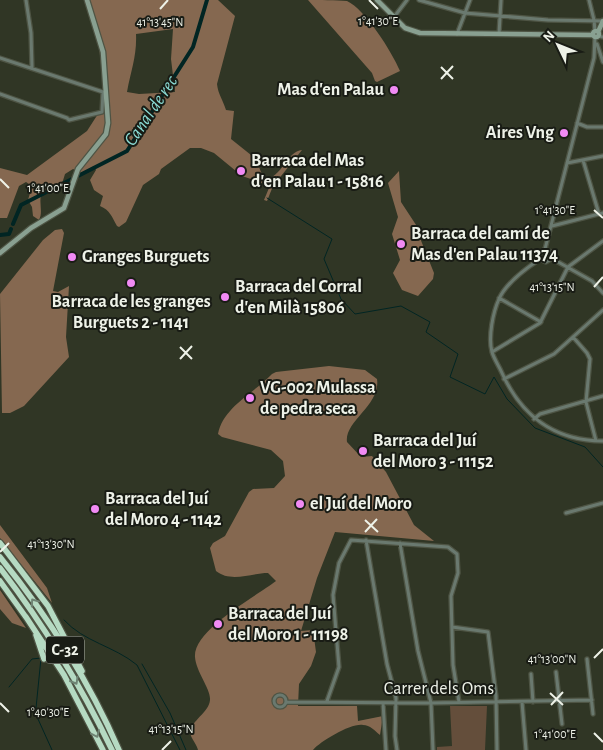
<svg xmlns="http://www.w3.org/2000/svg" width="603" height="750" viewBox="0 0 603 750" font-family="'Alegreya Sans',sans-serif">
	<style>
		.green { fill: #644e3b }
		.forest { fill: #856850; fill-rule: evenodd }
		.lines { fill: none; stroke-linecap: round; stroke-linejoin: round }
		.stream { stroke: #012523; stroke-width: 1 }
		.canal { stroke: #012523; stroke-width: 4 }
		.street-casing { stroke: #4e5444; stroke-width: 5.5 }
		.secondary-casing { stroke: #4e5444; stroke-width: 7 }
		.highway-casing { stroke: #4e5444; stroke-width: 8 }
		.street { stroke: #6a796f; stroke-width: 3 }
		.secondary { stroke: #89a091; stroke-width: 4.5 }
		.highway { stroke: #b5dac2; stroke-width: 5.5 }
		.oneway { stroke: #6f8474 }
		.ticks { fill: none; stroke: #eef2e8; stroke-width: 2 }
		.poi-dot { fill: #f18af4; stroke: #191c15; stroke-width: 2 }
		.labels { text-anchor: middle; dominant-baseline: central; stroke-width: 4; stroke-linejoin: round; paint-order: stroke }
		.shield { fill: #191c15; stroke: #aeb2a9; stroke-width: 1 }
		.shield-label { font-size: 16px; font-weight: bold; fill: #eef2e8 }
		.poi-label { font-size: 18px; font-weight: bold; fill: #eef2e8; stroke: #191c15; text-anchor: start }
		.street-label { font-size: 18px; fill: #eef2e8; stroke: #191c15 }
		.water-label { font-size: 19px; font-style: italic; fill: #8adbd4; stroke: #191c15 }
		.ticks-label { font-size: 12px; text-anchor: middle; fill: #eef2e8; stroke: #191c15; stroke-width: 4; stroke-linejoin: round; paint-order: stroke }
	</style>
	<rect width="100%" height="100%" fill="#303625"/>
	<path class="green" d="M450 706H487L485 750H437V747L452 746Z"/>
	<path class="forest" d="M84 0H218L235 16 217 84C218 94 223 100 226 110L234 111 231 139 256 159 264 180C282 178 287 151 302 150L273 186 267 201 264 200 269 188 265 184 242 176 214 153 201 148H190L161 169 159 174 143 185 126 222 119 227 117 226C112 217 110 210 100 206L103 196 94 190 90 180 96 170 94 166 82 173 73 169 65 174C60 192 58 188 43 191 37 200 44 211 39 220L33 216 32 207 28 200 32 186 26 182 19 186 7 218H0V168L27 175 87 131 105 103 98 36ZM173 29 171 59 175 92 139 94 127 92C131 70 137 56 136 34Z
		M308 0C319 0 337 0 347 1 365 9 392 52 400 71L377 82 375 81 372 73Z
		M399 171 401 202 420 231 418 233 434 273 433 279 418 296 402 290 393 273 400 260 392 234 398 217 388 183Z
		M62 229 64 233 53 291 58 292 69 286 66 337 69 357 24 406 10 413H2L0 294 43 240 55 230Z
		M329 366 365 370 377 379C381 405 344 421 347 442L361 457 372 456 386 472 414 525 434 541 335 532 317 578 301 631 313 630 316 652 311 666 299 684 298 706H357L358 721 383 716 380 735C375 731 370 725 363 725 351 723 321 741 313 750H198C197 745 193 741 191 736 187 722 209 714 210 700 211 689 196 672 195 657 193 630 255 597 276 581L268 573C251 573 231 583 216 571L210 548 213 543 225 536 249 492 253 489 274 488 285 476 283 461 271 450 222 437 218 434C223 407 254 393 272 374L276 372Z
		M0 525 47 588 52 603 0 538Z
		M0 590 26 628 12 623 0 609Z"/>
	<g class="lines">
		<path class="stream" d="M267 198 332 239 324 259 341 299 355 314 401 306 430 322 426 332 458 354 450 377 485 394 494 377 507 399 535 428 585 447 603 467
			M64 620C84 642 114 646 137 665L180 750
			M142 664 170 713 186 750
			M9 687 32 659 41 658 36 708 38 719 52 750"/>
		<path class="canal" d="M13 224 21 205 127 151 193 47 207 0
			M0 235 9 234 11 229"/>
		<g class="street-casing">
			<path id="street" d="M26 0 31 33 32 68
				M419 0 465 13 548 20 603 21
				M589 0 594 20 595 31
				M394 17 407 0
				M457 34 470 0
				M499 34 501 0
				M598 36 603 37
				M597 44 603 62
				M0 58 103 92 102 112 69 120 67 118 0 94
				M577 123 587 127H603
				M583 160 599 214
				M567 163 603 156
				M552 226 603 213
				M545 249 594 58 595 37
				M551 258 592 281 603 293
				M540 259C525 269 506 283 499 299 493 312 488 337 492 352 494 359 499 366 502 373 521 415 554 441 603 441
				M540 259 546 262 551 259V252L545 249
				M540 259 539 253 545 249
				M499 298 541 322
				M573 337 587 353 590 359 586 402 596 441
				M492 352 540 323 568 267 603 241
				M504 379 554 354 603 310
				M534 419 540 414 603 396
				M566 513 603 503
				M366 540 387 664 396 698 395 736 397 750
				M400 543 418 651 431 703 433 750
				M452 627 488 632 496 696 497 750
				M587 659 593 714
				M556 672 562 724
				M531 674 533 702
				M274 701a6 6 0 1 1 12 0a6 6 0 1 1-12 0Z
				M327 701 339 667 333 595 339 563 351 540 448 547 457 554 458 573 451 596 453 665 459 702
				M287 702 431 703 592 700
				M522 702 526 750
				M383 703 386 750"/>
		</g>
		<g class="secondary-casing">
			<path id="secondary" d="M377 0 405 28 420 33 593 35
				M593 34a3 3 0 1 1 6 0a3 3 0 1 1-6 0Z
				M598 32 603 21
				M0 253 31 228 64 208 78 169 106 134 108 123 103 52 87 0"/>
		</g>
		<g class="highway-casing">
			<path id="highway" d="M0 543 48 606 82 671
				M0 557C47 615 89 681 119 750
				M0 568C44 625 81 686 112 750
				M0 581 28 620
				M26 617 64 675 103 750
				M36 635 44 659"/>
		</g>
		<use href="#street" class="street"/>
		<use href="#secondary" class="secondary"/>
		<use href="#highway" class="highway"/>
	</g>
	<defs><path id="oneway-chevron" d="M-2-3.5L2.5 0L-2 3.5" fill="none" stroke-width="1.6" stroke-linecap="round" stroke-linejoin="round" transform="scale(1.25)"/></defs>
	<g class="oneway">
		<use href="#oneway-chevron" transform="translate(34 602) rotate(-125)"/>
		<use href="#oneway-chevron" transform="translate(75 681) rotate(60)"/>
		<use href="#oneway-chevron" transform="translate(96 734) rotate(65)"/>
	</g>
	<path class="ticks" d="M369 0 378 9M160 9 168 0M441 67 453 79M441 79 453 66M0 179 9 188M594 210 603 218M594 287 603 277M180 347 192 359M180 359 192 346M365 520 378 532M365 532 377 519M0 552 9 543M594 658 603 649M550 693 563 705M0 703 9 712M551 705 563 692M594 733 603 742M162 750 171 741"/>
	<g class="poi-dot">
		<circle cx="394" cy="90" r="5"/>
		<circle cx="564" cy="133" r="5"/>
		<circle cx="241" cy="171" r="5"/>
		<circle cx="401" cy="244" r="5"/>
		<circle cx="72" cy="257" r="5"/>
		<circle cx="131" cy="283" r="5"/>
		<circle cx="225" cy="297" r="5"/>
		<circle cx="250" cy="398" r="5"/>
		<circle cx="363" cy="451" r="5"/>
		<circle cx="300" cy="504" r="5"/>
		<circle cx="95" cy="509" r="5"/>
		<circle cx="218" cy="624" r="5"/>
	</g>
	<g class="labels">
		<rect class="shield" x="46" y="636.5" width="38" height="27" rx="4"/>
		<g class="shield-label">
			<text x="65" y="650">C-32</text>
		</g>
		<g class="poi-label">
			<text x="384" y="90" text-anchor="end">Mas d'en Palau</text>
			<text x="554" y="133" text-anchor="end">Aires Vng</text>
			<text x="251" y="161">Barraca del Mas<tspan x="251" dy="21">d'en Palau 1 - 15816</tspan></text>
			<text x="411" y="234">Barraca del camí de<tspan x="411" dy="21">Mas d'en Palau 11374</tspan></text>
			<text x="82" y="257">Granges Burguets</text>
			<text x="235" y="287">Barraca del Corral<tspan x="235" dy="21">d'en Milà 15806</tspan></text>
			<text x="131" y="302" text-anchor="middle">Barraca de les granges<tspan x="131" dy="21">Burguets 2 - 1141</tspan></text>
			<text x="260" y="388">VG-002 Mulassa<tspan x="260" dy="21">de pedra seca</tspan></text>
			<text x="373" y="441">Barraca del Juí<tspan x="373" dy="21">del Moro 3 - 11152</tspan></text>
			<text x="105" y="499">Barraca del Juí<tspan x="105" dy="21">del Moro 4 - 1142</tspan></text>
			<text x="310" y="504">el Juí del Moro</text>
			<text x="228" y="614">Barraca del Juí<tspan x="228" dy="21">del Moro 1 - 11198</tspan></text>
		</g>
		<g class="street-label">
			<text x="439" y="689">Carrer dels Oms</text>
		</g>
		<g class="water-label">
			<text transform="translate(151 111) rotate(-56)">Canal de rec</text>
		</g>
	</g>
	<g class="ticks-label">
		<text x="378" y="25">1°41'30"E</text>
		<text x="160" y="26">41°13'45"N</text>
		<text x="48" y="192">1°41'00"E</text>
		<text x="555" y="214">1°41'30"E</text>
		<text x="552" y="291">41°13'15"N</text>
		<text x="51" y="548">41°13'30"N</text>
		<text x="552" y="663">41°13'00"N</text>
		<text x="48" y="716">1°40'30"E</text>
		<text x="171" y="733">41°13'15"N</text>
		<text x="555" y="738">1°41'00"E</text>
	</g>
	<g transform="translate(558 45) rotate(313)" stroke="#191c15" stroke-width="4" paint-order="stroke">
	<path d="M0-4L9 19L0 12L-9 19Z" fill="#eef2e8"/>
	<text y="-8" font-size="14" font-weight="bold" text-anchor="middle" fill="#eef2e8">N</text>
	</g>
</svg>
